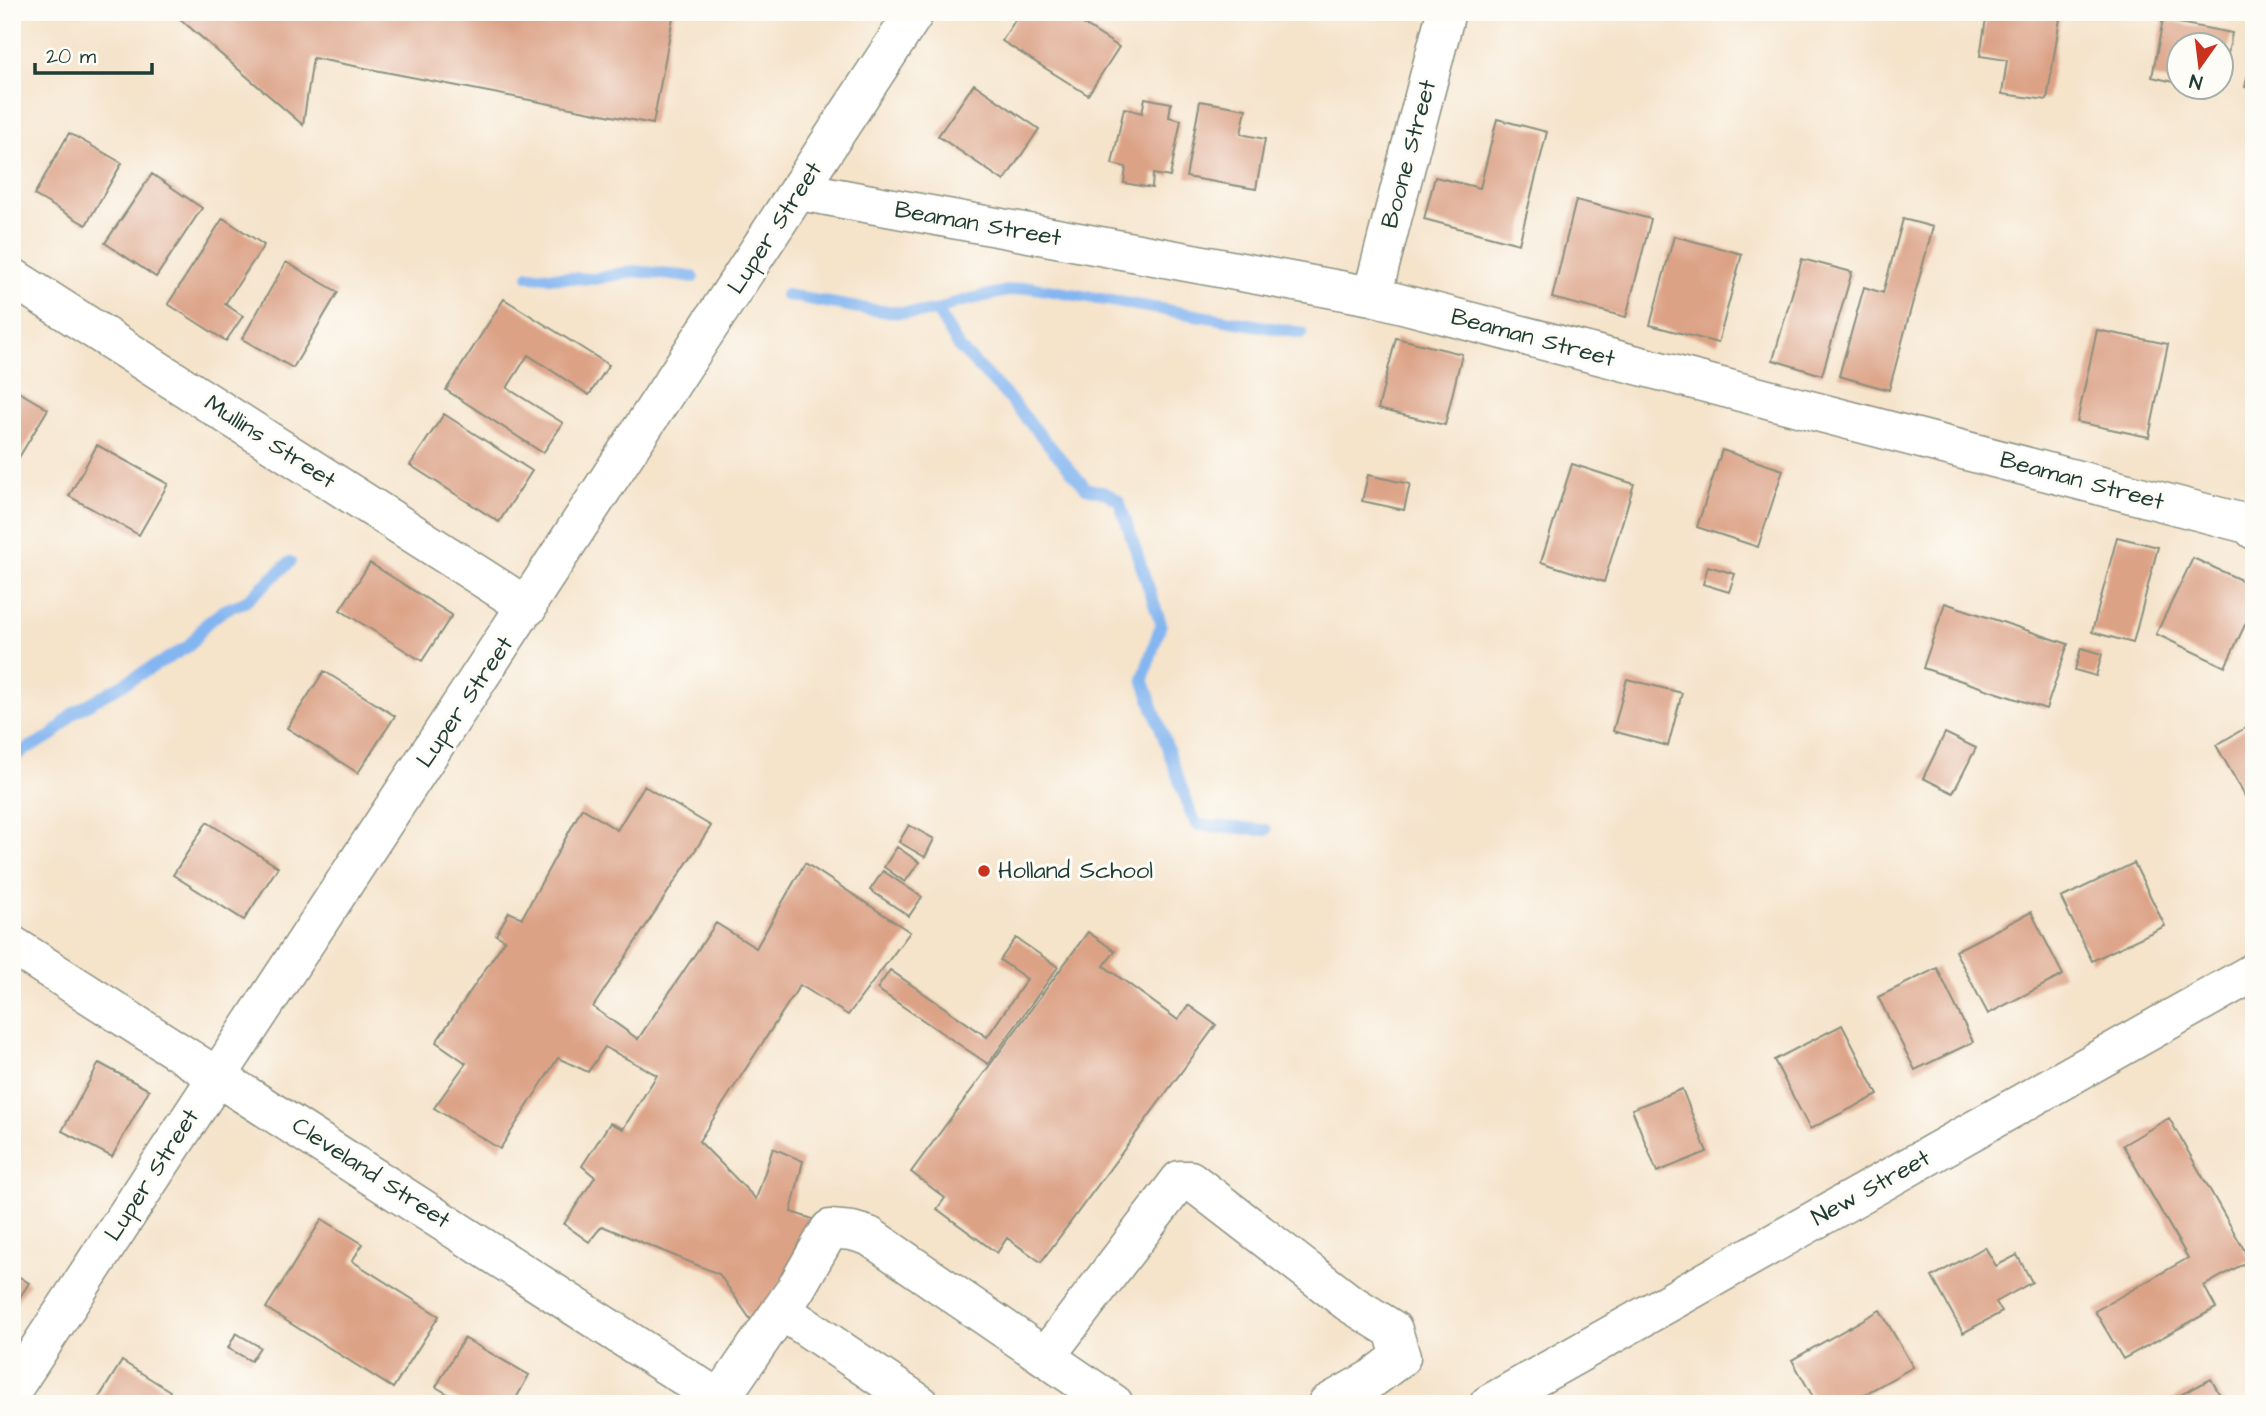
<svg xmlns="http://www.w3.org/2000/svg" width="2266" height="1416" viewBox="0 0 2266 1416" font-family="'Architects Daughter',sans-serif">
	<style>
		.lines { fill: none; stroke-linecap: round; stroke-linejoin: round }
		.stream { stroke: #83b5f0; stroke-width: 12 }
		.building { fill: #dca286 }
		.minor-casing { stroke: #8a907f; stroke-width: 41 }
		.minor { stroke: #fff; stroke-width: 38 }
		.poi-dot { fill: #c8321e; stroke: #fdfcf7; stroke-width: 2.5 }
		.labels { text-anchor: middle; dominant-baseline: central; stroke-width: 6; stroke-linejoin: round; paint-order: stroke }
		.street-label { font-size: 24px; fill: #1f3d34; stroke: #fdfcf7 }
		.poi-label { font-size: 24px; fill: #1f3d34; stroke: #fdfcf7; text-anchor: start }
	</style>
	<rect width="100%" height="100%" fill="#fdfcf7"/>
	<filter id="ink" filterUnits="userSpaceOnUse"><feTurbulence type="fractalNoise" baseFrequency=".0143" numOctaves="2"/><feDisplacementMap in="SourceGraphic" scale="14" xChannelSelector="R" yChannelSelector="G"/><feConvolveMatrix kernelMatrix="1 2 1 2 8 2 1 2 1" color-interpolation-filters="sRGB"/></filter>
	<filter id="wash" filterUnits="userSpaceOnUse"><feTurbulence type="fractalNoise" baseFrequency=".00686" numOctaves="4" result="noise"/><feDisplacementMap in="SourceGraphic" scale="28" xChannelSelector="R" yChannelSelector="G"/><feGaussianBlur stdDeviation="1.57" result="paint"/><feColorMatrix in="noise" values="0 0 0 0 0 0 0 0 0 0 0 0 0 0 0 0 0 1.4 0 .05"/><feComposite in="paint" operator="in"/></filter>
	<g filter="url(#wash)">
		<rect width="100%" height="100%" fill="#f5e3ca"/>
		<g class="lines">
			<path class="stream" d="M529 276 594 279 634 271 693 277
				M786 295C829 302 893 318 935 311 942 310 948 305 955 303 980 297 1004 291 1029 287L1302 333
				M937 311 959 347 1006 395 1086 488 1106 493 1119 501 1161 624 1143 679 1191 814 1198 825 1266 830
				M12 759 24 750 53 735 73 713 189 646 206 624 224 610 245 602 290 562"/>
		</g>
		<g id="blocks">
			<path class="building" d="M172 12H674L653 124 313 58 303 125Z
				M1020 12H1064L1119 47 1088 95 1002 41Z
				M1987 12H2061L2047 100 2002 94 2007 60 1980 56Z
				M2163 20 2232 33 2222 85 2220 46H2178V83L2152 77Z
				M2253 52H2254V89L2245 87Z
				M974 84 1039 129 1004 181 938 136Z
				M1145 98 1171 103 1169 117 1181 120 1170 177 1153 174 1152 188 1124 183 1126 167 1112 164 1124 108 1142 113Z
				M1200 101 1246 109 1241 134 1265 139 1256 189 1186 177Z
				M1497 119 1547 132 1519 244 1424 219 1435 177 1480 188Z
				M69 133 122 163 86 225 34 195Z
				M152 174 202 208 156 277 105 243Z
				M1576 200 1651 219 1626 317 1552 298Z
				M223 218 264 245 225 304 243 316 226 341 168 304Z
				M1903 219 1933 227 1889 390 1839 376 1864 287 1883 293Z
				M1674 236 1742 254 1718 343 1650 325Z
				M1802 259 1852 272 1822 375 1773 360Z
				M286 262 338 292 293 368 242 339Z
				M504 299 609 365 589 395 528 355 507 388 563 423 543 453 446 390Z
				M2097 330 2168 344 2149 437 2077 422Z
				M1396 338 1462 354 1445 425 1378 409Z
				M12 388 48 409 12 469Z
				M444 414 532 471 499 522 410 465Z
				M97 445 168 484 139 535 69 496Z
				M1722 450 1783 470 1758 547 1697 527Z
				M1572 464 1634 484 1604 582 1541 562Z
				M1368 475 1410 484 1404 510 1362 501Z
				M2117 537 2158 547 2133 643 2092 632Z
				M2193 558 2254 586V606L2225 667 2156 634Z
				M370 563 452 615 422 661 340 610Z
				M1708 566 1735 574 1729 592 1703 584Z
				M1945 603 2068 644 2046 709 1923 668Z
				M2081 648 2102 654 2096 676 2075 670Z
				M324 671 395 716 358 773 287 728Z
				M1627 679 1682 693 1668 746 1613 731Z
				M2254 723V812L2216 745Z
				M1945 733 1976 748 1953 793 1923 778Z
				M644 786 711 826 593 1007 638 1039 716 923 756 948 805 863 910 932 848 1015 800 985 699 1141 756 1199 773 1148 803 1161 791 1212 822 1222 753 1323 719 1274 602 1226 589 1242 564 1224 595 1177 582 1166 610 1123 623 1129 657 1075 605 1047 588 1072 558 1058 500 1149 434 1108 466 1063 436 1042 505 940 496 935 509 912 522 918 582 808 617 830Z
				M207 822 278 867 244 920 173 875Z
				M909 825 934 839 925 857 899 842Z
				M897 847 919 862 905 882 884 867Z
				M2134 863 2165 926 2092 961 2061 898Z
				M883 871 922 897 909 916 870 890Z
				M2031 912 2063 975 1988 1014 1955 951Z
				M1088 932 1115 951 1104 966 1178 1020 1188 1005 1216 1025 1041 1262 1007 1238 997 1253 937 1209 945 1198 911 1172Z
				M1016 938 1058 967 988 1064 877 989 890 970 987 1037 1027 979 1000 960Z
				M1937 968 1973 1042 1915 1070 1878 997Z
				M1842 1025 1878 1095 1810 1129 1774 1060Z
				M99 1063 149 1090 112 1157 62 1131Z
				M1682 1089 1707 1152 1657 1172 1632 1109Z
				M2169 1118 2250 1260 2204 1286 2216 1308 2123 1359 2095 1311 2188 1258 2123 1145Z
				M322 1219 363 1244 352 1261 439 1316 393 1388 266 1308Z
				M1985 1247 1996 1266 2017 1255 2032 1282 1996 1302 2002 1312 1963 1333 1932 1277Z
				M12 1272 29 1283 12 1309Z
				M1880 1310 1913 1367 1847 1404H1817L1792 1360Z
				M236 1333 260 1347 251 1361 228 1348Z
				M464 1338 529 1375 513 1404H465L436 1387Z
				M122 1361 170 1391 163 1404H95Z
				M2211 1379 2225 1404H2163Z"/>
		</g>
	</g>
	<g filter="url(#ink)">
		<use href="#blocks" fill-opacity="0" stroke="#8a907f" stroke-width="2"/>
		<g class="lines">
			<g class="minor-casing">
				<path id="minor" d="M800 191 1372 296 2251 525 2254 530
					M12 277 528 607
					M1372 296 1446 12
					M12 945 727 1404
					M781 1310 920 1404
					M1046 1356 1180 1180H1190L1348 1302 1393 1330 1401 1357 1373 1378 1327 1404
					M12 1390C310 929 617 473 915 12
					M720 1399 795 1290 830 1229 852 1231 869 1236 1114 1404
					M1489 1404 2254 972"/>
			</g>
			<use href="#minor" class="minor"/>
		</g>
	</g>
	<circle class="poi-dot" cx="984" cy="871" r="7"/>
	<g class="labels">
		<g class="street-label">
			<text transform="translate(1409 154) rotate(-75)">Boone Street</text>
			<text transform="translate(978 224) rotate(10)">Beaman Street</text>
			<text transform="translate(775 228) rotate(-57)">Luper Street</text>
			<text transform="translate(1533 338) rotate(15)">Beaman Street</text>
			<text transform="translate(270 442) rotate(33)">Mullins Street</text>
			<text transform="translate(2082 481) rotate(15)">Beaman Street</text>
			<text transform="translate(465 702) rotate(-56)">Luper Street</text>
			<text transform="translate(371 1173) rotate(33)">Cleveland Street</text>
			<text transform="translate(152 1175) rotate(-57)">Luper Street</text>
			<text transform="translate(1871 1188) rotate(-29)">New Street</text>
		</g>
		<g class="poi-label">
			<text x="998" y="871">Holland School</text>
		</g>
	</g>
	<rect width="2266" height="1416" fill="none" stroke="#fdfcf7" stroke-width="42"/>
	<g transform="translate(2200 66) rotate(194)"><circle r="33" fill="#fdfcf7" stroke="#a4b0a9" stroke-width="2"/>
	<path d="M0-5L12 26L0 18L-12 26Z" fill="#c8321e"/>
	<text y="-10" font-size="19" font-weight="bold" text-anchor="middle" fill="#1f3d34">N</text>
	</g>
	<path d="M35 63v10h117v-10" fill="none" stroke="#1f3d34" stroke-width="3.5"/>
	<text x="46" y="63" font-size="21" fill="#1f3d34" stroke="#fdfcf7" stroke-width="5" paint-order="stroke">20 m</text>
</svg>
